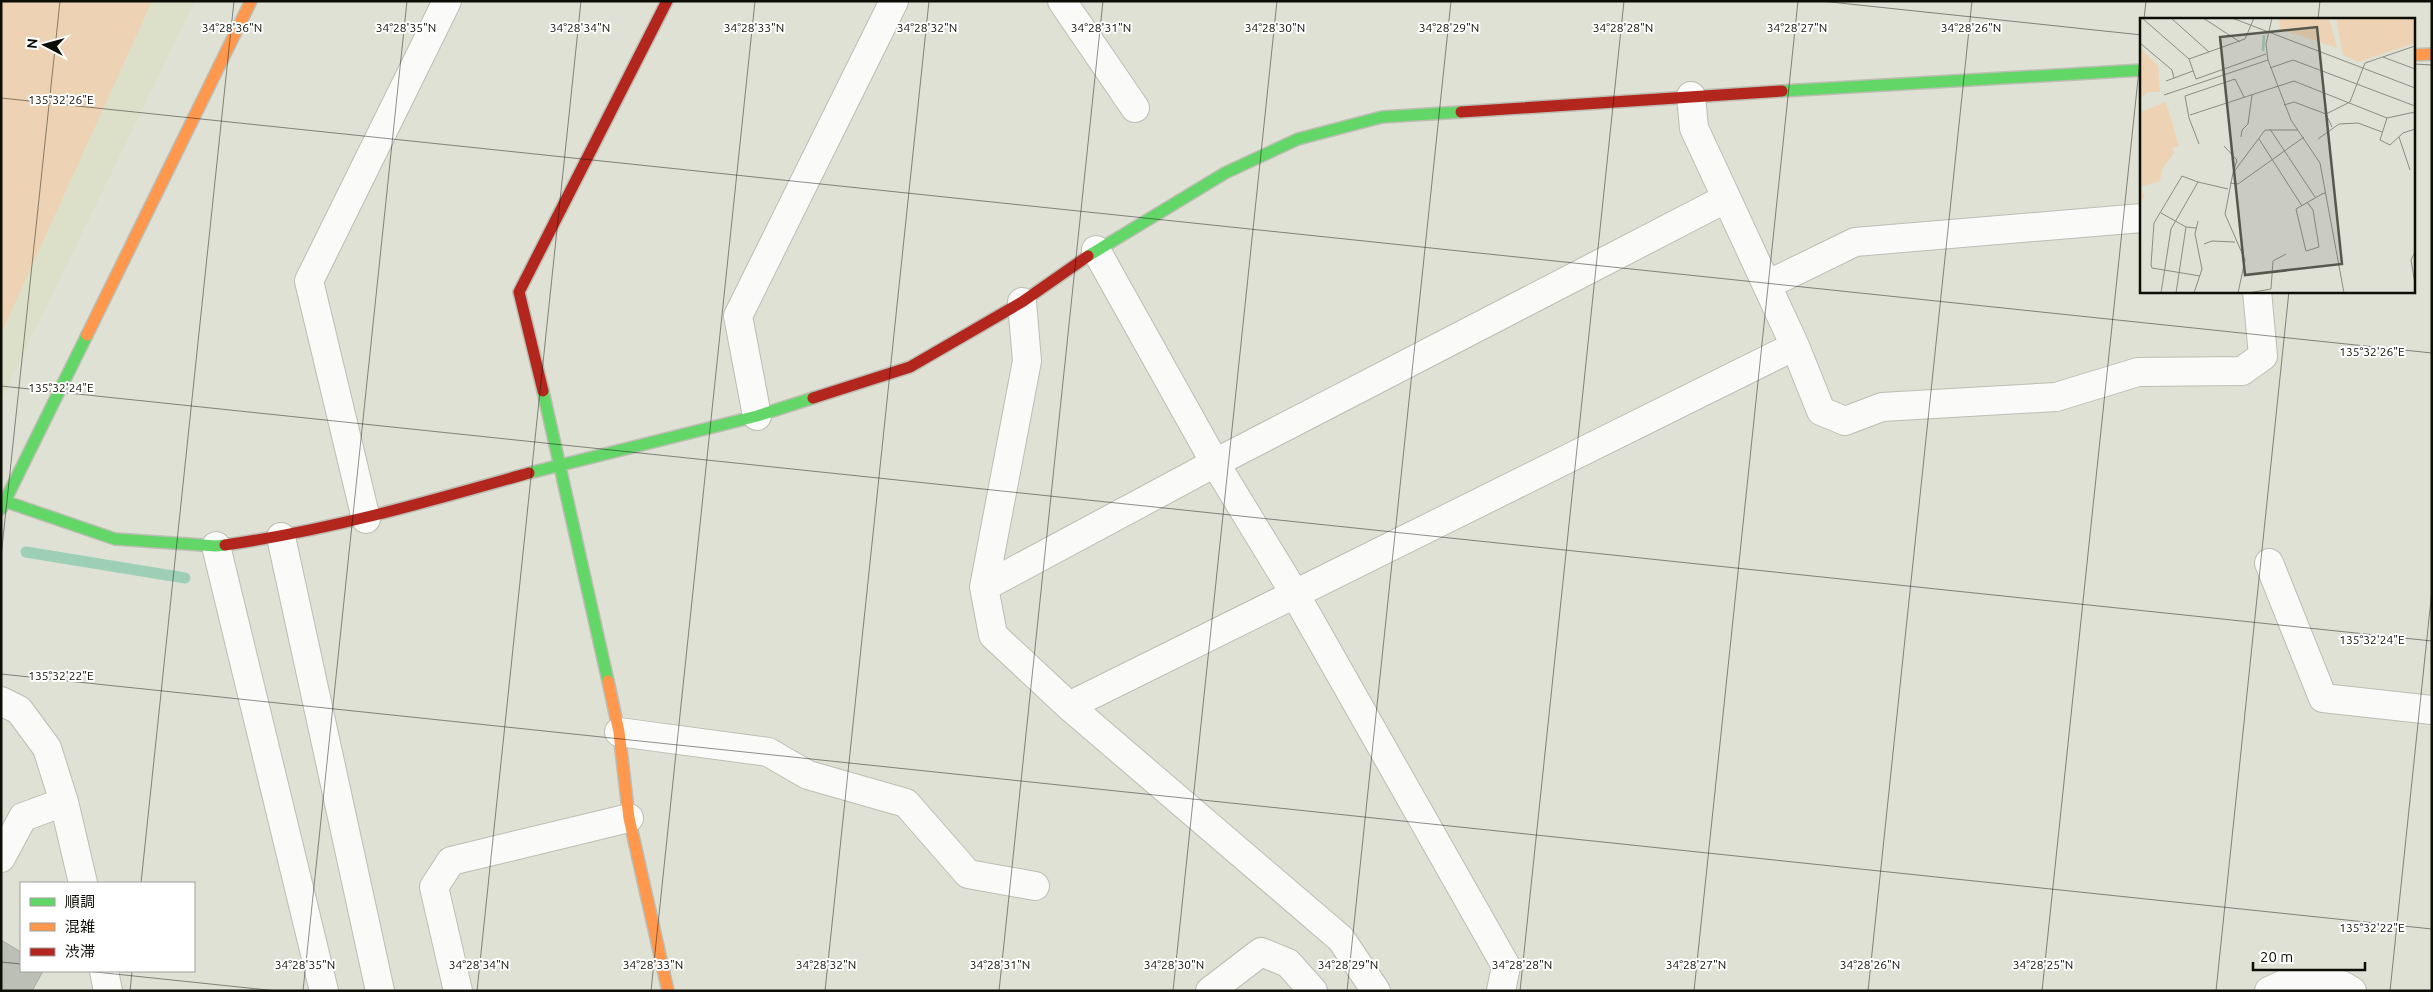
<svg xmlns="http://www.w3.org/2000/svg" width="2433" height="992" viewBox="0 0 2433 992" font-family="Ubuntu,'Noto Sans JP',sans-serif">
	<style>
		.built { fill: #dde0c9 }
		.green { fill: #edd3b3 }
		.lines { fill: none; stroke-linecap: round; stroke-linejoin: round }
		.stream { stroke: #9ccfb3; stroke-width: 11 }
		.building { fill: #bcbfb6; stroke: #a8aba2 }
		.street-casing { stroke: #bcbdb3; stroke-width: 30 }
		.fast-casing { stroke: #bcbdb3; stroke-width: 14 }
		.slow-casing { stroke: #bcbdb3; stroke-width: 14 }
		.jam-casing { stroke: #bcbdb3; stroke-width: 14 }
		.street { stroke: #fafaf9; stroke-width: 28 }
		.fast { stroke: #63d668; stroke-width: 11 }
		.slow { stroke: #ff974d; stroke-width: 11 }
		.jam { stroke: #b3261e; stroke-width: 11 }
		.ticks { fill: none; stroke: #0c0e06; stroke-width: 1; stroke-opacity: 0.45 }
		.inset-river { fill: none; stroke: #9ccfb3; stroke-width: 2.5 }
		.inset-road { fill: none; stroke: #8b8d82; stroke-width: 1 }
		.view { fill: #56584e; fill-opacity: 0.15; stroke: #56584e; stroke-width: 2.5 }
		.inset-edge { fill: none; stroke: #0c0e06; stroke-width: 2.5 }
		.ticks-label { font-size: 12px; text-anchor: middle; fill: #0c0e06; stroke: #fff; stroke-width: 4; stroke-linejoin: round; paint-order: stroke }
	</style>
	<rect width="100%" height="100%" fill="#e0e1d5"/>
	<path class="built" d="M1 1H195L1 400Z"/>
	<path class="green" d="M1 1H152L1 334Z"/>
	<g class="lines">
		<path class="stream" d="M26 552 185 578"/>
	</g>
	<path class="building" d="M1 940 21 952V971H43L32 991H1Z"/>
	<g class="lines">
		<g class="street-casing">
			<path id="street" d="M1062 1 1135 108
				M1691 96 1694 128 1795 346 1821 411 1845 421 1882 407 2056 397 2138 372 2242 371 2263 356 2257 291
				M1096 250 1215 463 1295 594 1506 966 1501 991
				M1767 285 1855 242 2142 218
				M1022 302 1027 361 984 587 993 635 1069 706 1341 939 1376 991
				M757 416 738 316 894 1
				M366 519 309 281 447 1
				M281 537 380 991
				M216 546 324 991
				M2269 563 2323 698 2432 710
				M984 587 1215 463 1725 199
				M1 701 19 710 47 748 64 802 83 883
				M1069 706 1795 346
				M619 732 768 752 808 775 906 803 968 874 1035 886
				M1 858 23 817 64 802
				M104 971 108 991
				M458 991 434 887 451 861 629 818
				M1210 991 1261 952 1288 963 1313 991
				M2269 991 2284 984 2342 985 2352 991"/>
		</g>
		<g class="fast-casing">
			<path id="fast" d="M1782 91 2142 70
				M1088 256 1225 173 1298 139 1382 117 1461 112
				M543 391 608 681
				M529 473 757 416 813 398
				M1 500 115 539 216 546 225 545
				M1 509 87 335"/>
		</g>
		<g class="slow-casing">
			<path id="slow" d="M2414 55 2432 54
				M87 335 251 1
				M608 681 619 732 629 818 668 991"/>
		</g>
		<g class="jam-casing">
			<path id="jam" d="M1461 112 1782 91
				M543 391 519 292 667 1
				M813 398 910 367 1022 302 1088 256
				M225 545C330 530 427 502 529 473"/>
		</g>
		<use href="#street" class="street"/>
		<use href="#fast" class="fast"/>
		<use href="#slow" class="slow"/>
		<use href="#jam" class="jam"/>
	</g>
	<path class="ticks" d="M1821 1 2142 35M2144 19 2146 1M2318 19 2320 1M2414 64 2432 65M1 98 2432 353M1 386 2432 641M1 557 60 1M1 674 2432 929M141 883 234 1M1 962 21 964M86 971 277 991M130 991 132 971M303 991 407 1M477 991 581 1M651 991 755 1M825 991 929 1M999 991 1103 1M1173 991 1277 1M1347 991 1451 1M1520 991 1624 1M1694 991 1798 1M1868 991 1972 1M2042 991 2142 41M2216 991 2289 291M2390 991 2432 590"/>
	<g transform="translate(2140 18)">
		<rect width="275" height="275" fill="#e0e1d5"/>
		<path d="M139 0H189L197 30 140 11ZM196 0H273L275 25 218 44 203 37ZM0 29 18 48 20 74H8L0 81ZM26 84 39 128 32 130 34 135 22 151 20 163 1 169 5 180 0 182V94Z" fill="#edd3b3"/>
		<path class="inset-river" d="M123 33 124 17"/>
		<path class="inset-road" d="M2 0 49 41 56 61 126 36M31 0 69 34M63 0 100 24M92 0 275 70M132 0 126 26 128 42 151 102 180 145 204 275M0 25 32 52 34 60M243 39 275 51M49 41 105 21 114 0M130 50 153 42 275 88M26 63 53 53M24 77 128 42M144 87 154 84 186 96 192 109M186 96 210 84 225 45 275 28M50 97 154 63 247 100 275 94M247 100 240 122 250 127 263 115 275 111M130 111 175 179M101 119 102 112 108 106 112 77M259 119 270 152M119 121 162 188M178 121 199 106 218 105 242 114M59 126 49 100 45 78 95 61 104 79M84 128 97 142 93 155M58 164 42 158 14 205 11 247 12 250 60 258M90 165 98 166 164 119M167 184 173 192 179 229 166 233 156 191 182 176 185 175M21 195 46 209 56 210M64 226 72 223 95 224M275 234 271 242 275 266M21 275 31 211 58 164 88 171M36 275 46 209M54 275 62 251 55 216 58 203M98 275 105 242 85 196 93 155 125 112H158M108 275 131 271 133 243 146 236"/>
		<path class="view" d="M177 9 202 246 105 257 80 19Z"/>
		<rect width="275" height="275" class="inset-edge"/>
	</g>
	<g class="ticks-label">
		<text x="232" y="32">34°28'36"N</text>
		<text x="406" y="32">34°28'35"N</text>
		<text x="580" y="32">34°28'34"N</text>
		<text x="754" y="32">34°28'33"N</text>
		<text x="927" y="32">34°28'32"N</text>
		<text x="1101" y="32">34°28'31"N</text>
		<text x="1275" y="32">34°28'30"N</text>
		<text x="1449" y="32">34°28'29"N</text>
		<text x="1623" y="32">34°28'28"N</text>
		<text x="1797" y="32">34°28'27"N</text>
		<text x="1971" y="32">34°28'26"N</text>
		<text x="61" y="104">135°32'26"E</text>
		<text x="2372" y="356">135°32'26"E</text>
		<text x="61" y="392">135°32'24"E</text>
		<text x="2372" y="644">135°32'24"E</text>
		<text x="61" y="680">135°32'22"E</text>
		<text x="2372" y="932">135°32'22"E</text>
		<text x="305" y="969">34°28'35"N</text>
		<text x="479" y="969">34°28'34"N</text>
		<text x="653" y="969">34°28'33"N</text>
		<text x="826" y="969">34°28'32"N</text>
		<text x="1000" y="969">34°28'31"N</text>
		<text x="1174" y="969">34°28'30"N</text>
		<text x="1348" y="969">34°28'29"N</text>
		<text x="1522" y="969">34°28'28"N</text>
		<text x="1696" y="969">34°28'27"N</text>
		<text x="1870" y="969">34°28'26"N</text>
		<text x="2043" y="969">34°28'25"N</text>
	</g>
	<rect width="2433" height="992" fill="none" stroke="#0c0e06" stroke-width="5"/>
	<rect x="20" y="882" width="175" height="90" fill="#ffffff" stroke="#9e9f9b"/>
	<rect x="30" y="898" width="25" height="8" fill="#63d668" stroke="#9e9f9b"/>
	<text x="65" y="907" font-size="15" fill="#0c0e06">順調</text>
	<rect x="30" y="923" width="25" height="8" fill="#ff974d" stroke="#9e9f9b"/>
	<text x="65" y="932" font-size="15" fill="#0c0e06">混雑</text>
	<rect x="30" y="948" width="25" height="8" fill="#b3261e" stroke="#9e9f9b"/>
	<text x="65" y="957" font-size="15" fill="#0c0e06">渋滞</text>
	<g transform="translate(45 45) rotate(276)" stroke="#ffffff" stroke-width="4" paint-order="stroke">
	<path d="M0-4L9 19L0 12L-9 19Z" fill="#0c0e06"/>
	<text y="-8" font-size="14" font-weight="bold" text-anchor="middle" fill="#0c0e06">N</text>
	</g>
	<path d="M2253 962v8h112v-8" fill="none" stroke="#0c0e06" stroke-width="2.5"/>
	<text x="2260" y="962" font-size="15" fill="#0c0e06" stroke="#ffffff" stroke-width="4" paint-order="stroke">20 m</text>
</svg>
